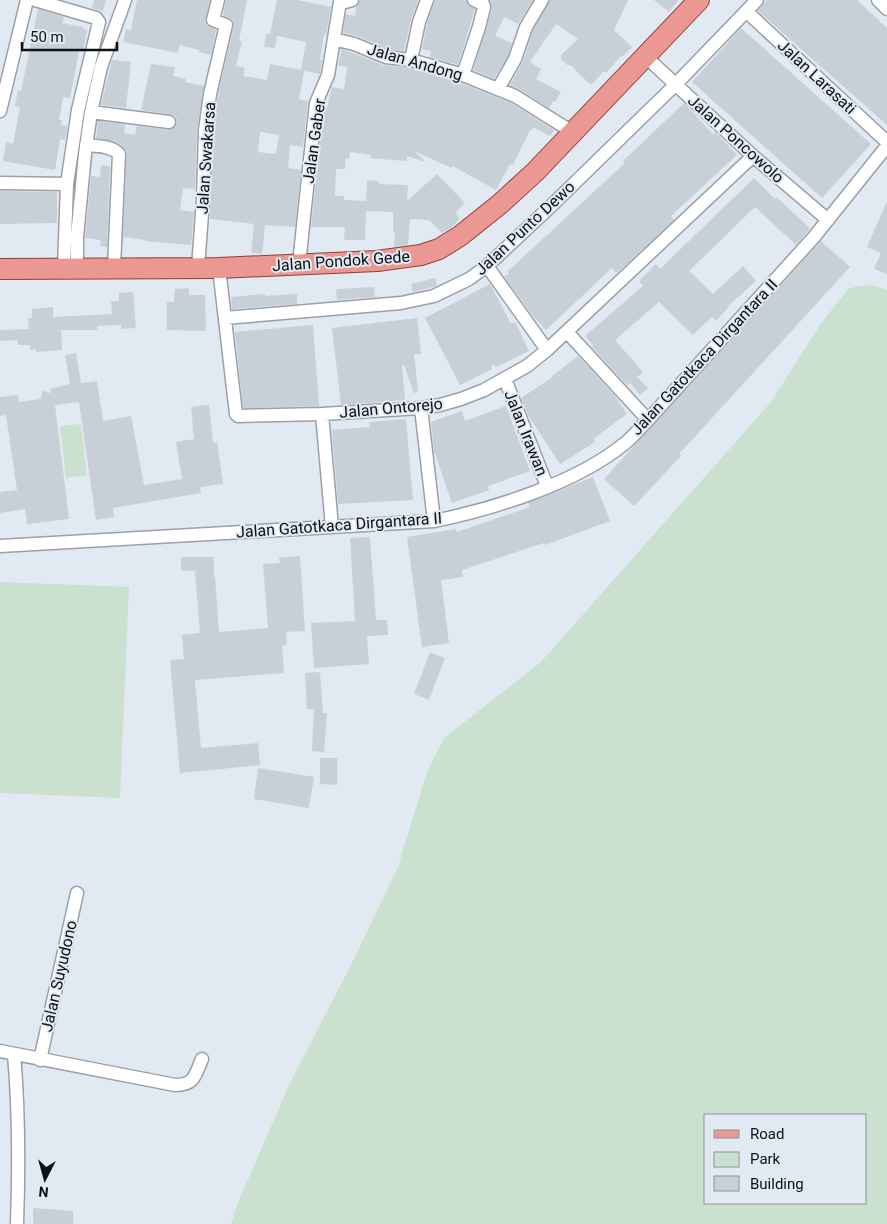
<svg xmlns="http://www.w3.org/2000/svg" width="887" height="1224" viewBox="0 0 887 1224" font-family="Roboto,sans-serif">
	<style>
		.green { fill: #c9e1ce; fill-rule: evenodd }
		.building { fill: #c7cfd7; fill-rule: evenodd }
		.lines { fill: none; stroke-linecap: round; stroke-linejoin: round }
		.minor-casing { stroke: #99a0a8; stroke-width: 15 }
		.primary-casing { stroke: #953c37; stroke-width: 22 }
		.minor { stroke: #fff; stroke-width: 12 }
		.primary { stroke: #eb9893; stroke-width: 20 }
		.labels { text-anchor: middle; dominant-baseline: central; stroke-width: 4; stroke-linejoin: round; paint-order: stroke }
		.street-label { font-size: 16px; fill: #0e1013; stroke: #e1eaf2 }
	</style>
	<rect width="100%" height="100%" fill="#e1eaf2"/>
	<path class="green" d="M873 285 887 290V1224H231L237 1205 290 1083 351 965 398 867 427 772 444 738 541 662 771 402 822 322 848 289 858 286ZM706 1115H866V1203H706Z
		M81 424 87 475 66 478 60 426Z
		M0 582 129 587 120 798 0 793Z"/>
	<path class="building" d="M94 0H106L103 11 92 8Z
		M137 0H210L205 21 207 26 216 30 211 55 199 52V50L180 45 178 53 123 42 126 29 131 30Z
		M226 0H247L239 41H242L236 66 245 68 243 76 267 80 270 64 301 70 306 42 277 36 275 48 264 47 266 34H270L277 0H297L331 7 326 35 325 34 323 39 320 60H322L320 74 304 71 299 99 308 101 303 147 290 145 288 168 301 170 295 227 265 225 262 254 251 252 254 224 210 219 213 131 218 95 234 26 232 19 223 15ZM260 132 279 135 276 154 258 152Z
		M360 0H418L411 20 404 51 388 49 357 36 343 33 346 14 355 16 356 7Z
		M435 0H466L468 5 475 9 458 65 430 57 431 51 422 49 427 24Z
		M490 0H533L518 24 504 17 495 36 512 43 508 56 494 79 473 70 492 9Z
		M550 0H628L614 30 632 47 623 56 622 55 606 73 604 71 591 85 570 65H567L561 59V55L578 39 556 24 530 62 541 69 536 79 561 92 555 102 553 101 549 108 519 89 510 85 523 62 533 30Z
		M654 0H679L669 12Z
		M767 0H857L887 28V125L758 11Z
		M38 9 64 17 62 23 83 27V29L87 30 83 52 79 51 70 98 63 97 59 120H62L61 125 67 126 65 140 60 139 55 170 3 161 6 142 13 144 20 107 15 106 18 90 21 91Z
		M741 28 871 144 822 198 692 82Z
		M342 49 383 65 409 68 460 83 511 103 554 130 550 136 533 127 532 130H530L513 165 510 164 496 190 453 166 452 168 414 151 426 162 407 156V161L393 160 370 158 371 155 350 152 349 159 345 158V169H336L335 196H344V200L366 201 367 180 379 181V184L408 185 407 201 437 174 465 203 455 213 460 218 451 228 442 233 429 220 410 219 408 245 394 247 395 232H393V212L366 211 365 240H344L345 227H311L324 108H327L332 87 344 89 347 67 338 65Z
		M112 60 131 62 126 108 101 105Z
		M151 64 175 67 173 76 186 79 185 82 204 86 197 129 195 189 183 188 180 210 194 212 191 245 145 241V240L123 237 127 151 121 145 115 142 96 138 98 121 125 124 124 133 135 135 137 126 168 130 176 126 177 119 174 115 141 110Z
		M684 103 713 134 715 132 737 155 671 216 674 220 629 262 616 273 612 268 546 330 532 315 504 276 509 274 508 271 625 163 623 161Z
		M101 165 110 166 107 247 100 246 101 240 85 238 91 176 100 177Z
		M754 178 775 199 776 197 810 228 809 230 796 245 755 207 689 271 713 294 743 266 756 281 727 307 728 308 716 321 712 317 693 335 659 302 615 340 643 372 637 377 648 388 640 395 630 383 627 385 592 347 593 345 585 336 643 286 639 281 656 264 660 269Z
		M0 191 57 192V223L0 224Z
		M887 201V274L874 269 881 253 867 247Z
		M821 241 850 267 679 454 681 456 634 506 604 479Z
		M435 278 437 286 413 292 411 284Z
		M490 284 511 324 515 322 529 351 496 367 494 364 491 366 492 369 460 385 425 318Z
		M374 287 375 297 337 300 336 289Z
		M189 288V295H205L206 331 167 330V302H174L175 289Z
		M133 292 136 328 121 329V325L97 326V330H61L62 350 36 352V349L30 350V345H18L17 340 0 341V330L29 329 28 318H32V309L53 307V317L112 314 111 302 119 301V293Z
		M265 294V296L297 294V304L232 309 231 297Z
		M417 318 421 354H414L418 392 414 393 404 365 402 366 405 400 341 405 332 328Z
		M313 325 319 406 243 408 235 332Z
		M76 353 81 383 97 381 103 421 131 416 144 485 182 479 176 442 194 439 191 407 209 405 213 443 217 442 223 484 200 487 201 493 113 508 114 517 96 520 79 402 55 405 69 519 27 524 25 509 0 513V492L17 490 6 415 0 416V397L18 395 19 402 41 399 42 391 51 393 50 389 70 384 65 355Z
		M578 356 615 396 627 414 593 439 595 442 560 464 528 415 521 398 553 377 552 376Z
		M506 406 530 471 488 486 489 490 452 503 434 451 431 422 462 411 465 421Z
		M406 419 413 500 338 504 332 430 370 427 369 422Z
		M593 477 610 521 545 545 544 543 462 570 463 577 441 580 449 643 422 647 407 537 456 529 457 532 530 507 528 503Z
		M370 537 376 620H387L388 635 367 636 369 664 314 668 311 623 355 621 350 538Z
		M300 556 305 631 286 632 287 645 282 646 284 673 195 680 201 748 258 743 260 765 180 773 170 660 184 659 182 635 200 633 195 571 181 570V557H214V577H215L219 632 268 628 263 564 280 563 279 558Z
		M430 652 445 658 429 700 414 694Z
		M320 672 323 713H327L324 752 312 751 314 709H307L305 673Z
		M320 758H337V785L320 784Z
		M258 768 314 777 309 808 254 799Z
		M33 1208 73 1211V1224H33Z"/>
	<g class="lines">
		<g class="minor-casing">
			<path id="minor" d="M35 0 96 18 99 22 78 110 67 184 64 268
				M878 0 887 9
				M747 12 887 142
				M334 39 354 44 386 57 411 60 463 75 515 96 574 133
				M646 57 753 156 828 220
				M411 60 419 22 427 0
				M463 75 479 27 484 7 483 4 474 0
				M498 89 515 59 526 27 542 0
				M0 111 27 0
				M91 112 169 122
				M86 145C97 146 112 146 119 154L114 267
				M0 183 67 184
				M299 264 316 103 328 75 340 2H345L352 0
				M487 266 547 350
				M77 268V237L85 154 91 112 101 67 125 0
				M198 268 203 200 205 130 210 94 226 25 213 20 218 0
				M219 268 236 414 238 416 322 414 421 408 440 405 461 399 484 390 527 366 547 350 753 156
				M225 318 401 303 434 296 469 279 487 266 550 207 675 85 757 0
				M567 332 648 420
				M505 379 547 486
				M421 408 434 521
				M322 414 332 527
				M0 546 434 521C494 509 576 483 624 444 633 437 640 428 648 420L814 237 887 146
				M0 1051 175 1085C195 1085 195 1075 202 1059
				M14 1054C19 1111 19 1167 17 1224
				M40 1060 77 893"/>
		</g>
		<g class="primary-casing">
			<path id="primary" d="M0 269 219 268 377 261 421 255 439 249 460 236 500 204 535 172 699 0"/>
		</g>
		<use href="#minor" class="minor"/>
		<use href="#primary" class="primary"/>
	</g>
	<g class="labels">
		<g class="street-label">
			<text transform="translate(415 62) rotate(16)">Jalan Andong</text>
			<text transform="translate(817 77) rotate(43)">Jalan Larasati</text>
			<text transform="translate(736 139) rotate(42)">Jalan Poncowolo</text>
			<text transform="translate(314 141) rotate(-82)">Jalan Gaber</text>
			<text transform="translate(206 158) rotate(-86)">Jalan Swakarsa</text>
			<text transform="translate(525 228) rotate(-43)">Jalan Punto Dewo</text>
			<text transform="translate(341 261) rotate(-4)">Jalan Pondok Gede</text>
			<text transform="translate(704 357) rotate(-47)">Jalan Gatotkaca Dirgantara II</text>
			<text transform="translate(391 408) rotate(-5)">Jalan Ontorejo</text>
			<text transform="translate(526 433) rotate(68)">Jalan Irawan</text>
			<text transform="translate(339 525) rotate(-4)">Jalan Gatotkaca Dirgantara II</text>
			<text transform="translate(59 976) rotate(-77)">Jalan Suyudono</text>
		</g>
	</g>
	<rect x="704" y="1114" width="162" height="90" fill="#e1eaf2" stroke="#8d9399"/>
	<rect x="714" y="1130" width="25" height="8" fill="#eb9893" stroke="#8d9399"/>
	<text x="750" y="1139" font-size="15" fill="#0e1013">Road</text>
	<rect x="714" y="1152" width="25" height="15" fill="#c9e1ce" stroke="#8d9399"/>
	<text x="750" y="1164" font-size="15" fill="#0e1013">Park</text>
	<rect x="714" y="1176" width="25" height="15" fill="#c7cfd7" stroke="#8d9399"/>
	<text x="750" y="1189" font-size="15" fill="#0e1013">Building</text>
	<g transform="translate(45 1179) rotate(186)" stroke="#e1eaf2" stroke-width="4" paint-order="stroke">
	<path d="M0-4L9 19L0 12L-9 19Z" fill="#0e1013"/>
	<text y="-8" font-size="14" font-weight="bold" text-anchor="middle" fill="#0e1013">N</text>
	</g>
	<path d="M22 42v8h95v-8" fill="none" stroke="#0e1013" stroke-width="2.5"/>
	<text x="30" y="42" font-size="15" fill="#0e1013" stroke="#e1eaf2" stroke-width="4" paint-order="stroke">50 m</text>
</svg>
